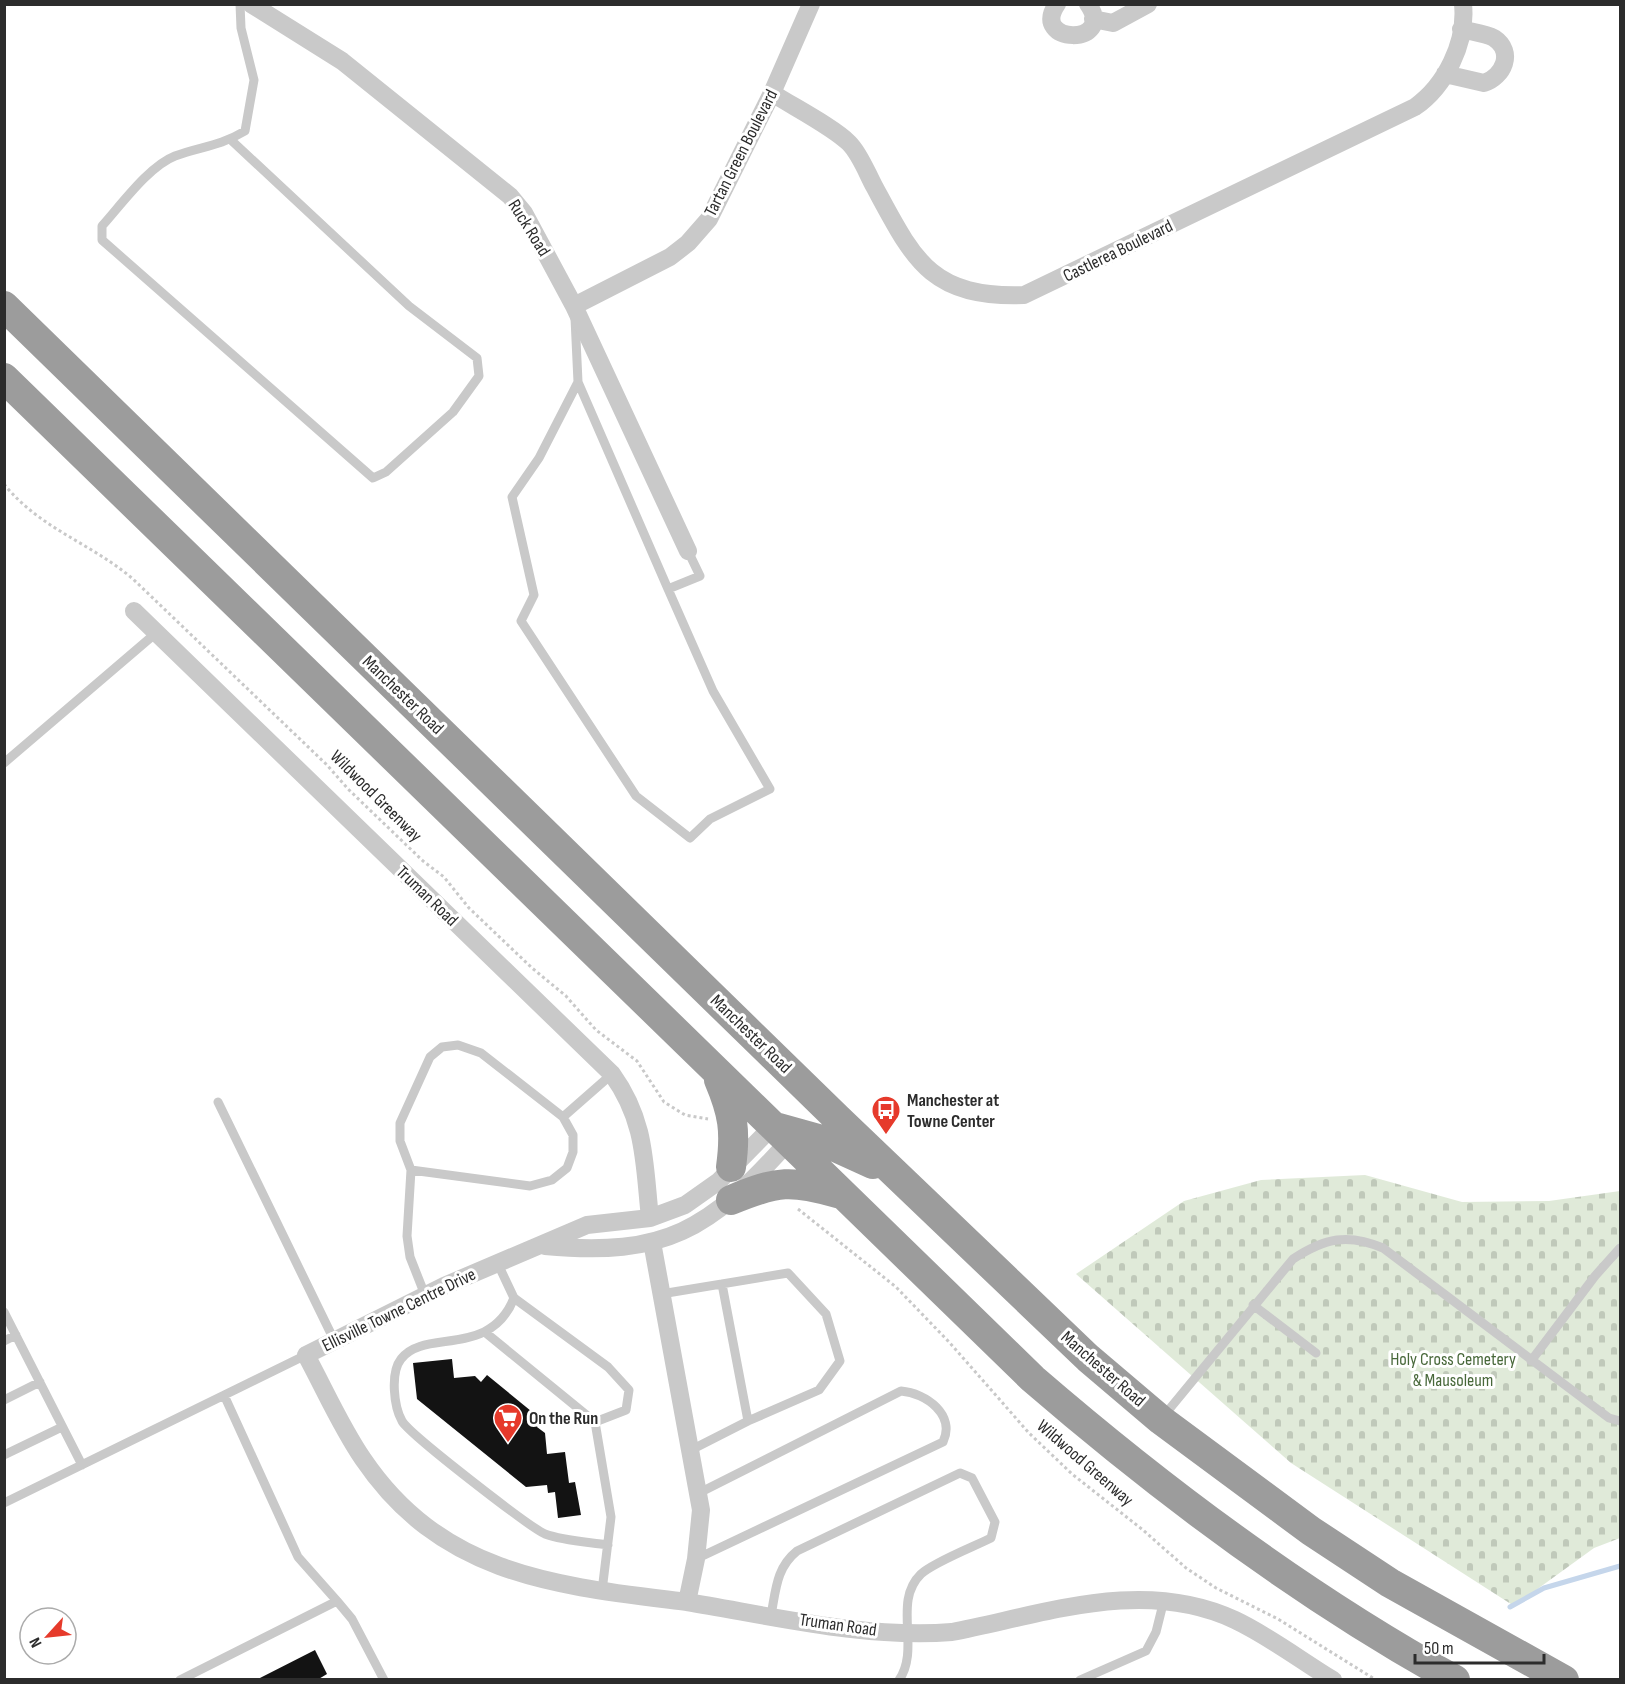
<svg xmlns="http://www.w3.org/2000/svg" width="1625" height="1684" viewBox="0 0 1625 1684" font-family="'Sofia Sans Condensed',sans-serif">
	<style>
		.cemetery { fill: url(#cemetery-stones) }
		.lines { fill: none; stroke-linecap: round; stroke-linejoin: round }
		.stream { stroke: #c5d6eb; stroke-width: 5 }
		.building { fill: #131313 }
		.path { stroke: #c9c9c9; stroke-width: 3; stroke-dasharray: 3 3; stroke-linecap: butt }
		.service { stroke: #c9c9c9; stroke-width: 9 }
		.minor { stroke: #c9c9c9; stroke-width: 18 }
		.trunk { stroke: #9c9c9c; stroke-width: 30 }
		.labels { text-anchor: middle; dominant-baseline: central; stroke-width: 6; stroke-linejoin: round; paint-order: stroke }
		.street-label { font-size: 18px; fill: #2c2c2c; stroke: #fff }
		.poi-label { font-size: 18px; font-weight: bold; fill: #2c2c2c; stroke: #fff; text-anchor: start }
		.park-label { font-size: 18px; fill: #48683a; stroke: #fff }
	</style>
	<defs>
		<pattern id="cemetery-stones" width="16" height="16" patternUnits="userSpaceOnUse" patternTransform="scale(1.5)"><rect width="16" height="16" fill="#e0ead9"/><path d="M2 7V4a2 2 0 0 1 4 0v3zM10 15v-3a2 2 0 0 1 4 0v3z" fill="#c0c9ba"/></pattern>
	</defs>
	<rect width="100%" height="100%" fill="#fff"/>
	<path class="cemetery" d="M1365 1175 1462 1202 1549 1201 1620 1191V1538L1594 1548 1514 1606 1291 1463 1076 1274 1184 1201 1261 1180Z"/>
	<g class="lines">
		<path class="stream" d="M1510 1607 1544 1588 1620 1566"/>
	</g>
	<path class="building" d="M452 1359 454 1378 475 1376 481 1382 487 1375 542 1420 537 1427 545 1433 547 1454 565 1452 569 1483 575 1482 581 1515 558 1518 555 1492 548 1493 547 1485 526 1487 417 1399 413 1363Z
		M315 1650 327 1674 317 1680H256Z"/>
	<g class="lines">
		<path class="path" d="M4 484C40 529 91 543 133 579L327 765 348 789 423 861 444 877 469 908 532 968 566 996 596 1030 637 1061 664 1102 685 1115 708 1119
			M798 1209 896 1287 949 1342 1029 1433 1072 1474 1143 1530 1186 1568 1216 1588 1278 1619 1376 1680"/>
		<path class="service" d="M231 140 409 306 477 358 479 376 453 412 386 472 373 478 102 240V226C121 205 149 166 175 156 202 146 218 147 245 131L254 80 241 28 240 4
			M575 318 578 382
			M668 589 713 691 770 789 710 819 690 838 636 796 521 621 534 595 512 497 539 458 578 382 668 589 700 576 688 551
			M4 763 156 633
			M218 1102 335 1342
			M563 1117 612 1074
			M411 1170 530 1186 552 1180 567 1168 573 1152V1135L563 1117 481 1053 458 1045 442 1047 430 1057 400 1123V1141L411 1170 407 1236 410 1257 425 1295
			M497 1262 514 1298C490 1359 424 1328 401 1359 390 1373 394 1407 402 1421 409 1434 528 1526 545 1534 564 1541 589 1542 608 1545
			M722 1284 748 1421
			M661 1294 788 1273 826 1314 840 1361 819 1390 748 1421 691 1450
			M514 1298 608 1367 629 1390 626 1410 595 1422
			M1253 1305 1316 1353
			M4 1312 82 1465
			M486 1333 595 1422 611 1517 602 1591
			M4 1341 16 1335
			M1531 1361 1595 1276 1620 1248
			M224 1395 298 1557 337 1601
			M4 1400 40 1382
			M1162 1418 1293 1259C1325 1238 1348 1233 1383 1248L1609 1418 1620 1421
			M4 1455 62 1427
			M4 1503 306 1355
			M696 1559 943 1442C956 1415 926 1393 901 1391L699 1493
			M771 1615C776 1590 776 1568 797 1551L960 1473 972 1478 995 1522 991 1538C973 1547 934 1562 921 1574 892 1602 921 1648 899 1680
			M180 1680 337 1601 352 1619 384 1680
			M1080 1680 1146 1651 1156 1632 1164 1600"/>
		<path class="minor" d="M251 4 342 61 510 196 524 213 574 306 688 551
			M1057 4C1029 45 1117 46 1088 4
			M1093 19 1113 23 1148 4
			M1445 74 1484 83C1503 77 1515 52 1494 38 1485 33 1471 32 1461 29
			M772 93C792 106 833 127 849 143 860 154 867 173 874 186 914 260 930 298 1024 295L1415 107C1445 86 1467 43 1463 4
			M574 306 670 257 688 243 709 219 772 93 811 4
			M134 611 612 1074C646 1121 644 1163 650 1218
			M652 1242 701 1510 696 1559 687 1602C772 1616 866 1639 952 1632 1045 1614 1143 1577 1235 1620 1269 1636 1300 1660 1333 1680
			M545 1246C666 1257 709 1230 788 1142
			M687 1602C559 1586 443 1577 363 1459 341 1427 325 1390 306 1355L444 1286 587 1225 650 1218 685 1205 719 1181 772 1127"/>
		<path class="trunk" d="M4 306 837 1118 1088 1358 1161 1420 1311 1531 1390 1583 1564 1680
			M4 378 1033 1379C1164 1492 1303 1596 1455 1680
			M719 1080C733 1113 736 1131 731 1167
			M775 1127 818 1139 873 1164
			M731 1200C779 1180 790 1180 841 1194"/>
	</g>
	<defs>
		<g id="bus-pin" transform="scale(1.5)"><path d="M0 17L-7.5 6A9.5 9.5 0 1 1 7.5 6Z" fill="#e63a2b" stroke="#fff"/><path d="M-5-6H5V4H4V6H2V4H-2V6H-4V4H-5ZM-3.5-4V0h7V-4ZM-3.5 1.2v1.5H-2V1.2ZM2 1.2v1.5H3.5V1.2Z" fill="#fff"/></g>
		<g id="supermarket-pin" transform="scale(1.5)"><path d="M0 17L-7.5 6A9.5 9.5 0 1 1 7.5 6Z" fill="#e63a2b" stroke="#fff"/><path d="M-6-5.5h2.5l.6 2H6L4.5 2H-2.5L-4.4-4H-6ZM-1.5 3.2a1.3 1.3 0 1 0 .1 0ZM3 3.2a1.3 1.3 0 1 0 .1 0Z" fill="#fff"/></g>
	</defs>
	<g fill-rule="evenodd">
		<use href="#bus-pin" x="886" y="1110"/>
		<use href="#supermarket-pin" x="508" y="1418"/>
	</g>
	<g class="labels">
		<g class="street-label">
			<text transform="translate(741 153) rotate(-63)">Tartan Green Boulevard</text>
			<text transform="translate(529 228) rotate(58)">Ruck Road</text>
			<text transform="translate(1118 251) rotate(-26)">Castlerea Boulevard</text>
			<text transform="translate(403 695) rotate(44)">Manchester Road</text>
			<text transform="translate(376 796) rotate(45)">Wildwood Greenway</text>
			<text transform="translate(427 896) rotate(44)">Truman Road</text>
			<text transform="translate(751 1034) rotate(44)">Manchester Road</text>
			<text transform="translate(399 1310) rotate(-26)">Ellisville Towne Centre Drive</text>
			<text transform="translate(1103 1369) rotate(41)">Manchester Road</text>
			<text transform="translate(1085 1463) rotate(41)">Wildwood Greenway</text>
			<text transform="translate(838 1625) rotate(8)">Truman Road</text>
		</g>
		<g class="poi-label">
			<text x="907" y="1100">Manchester at<tspan x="907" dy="21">Towne Center</tspan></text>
			<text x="529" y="1418">On the Run</text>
		</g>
		<g class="park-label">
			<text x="1453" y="1359">Holy Cross Cemetery<tspan x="1453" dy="21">&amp; Mausoleum</tspan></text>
		</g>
	</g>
	<rect width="1625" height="1684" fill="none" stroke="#2c2c2c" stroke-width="12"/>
	<g transform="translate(48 1636) rotate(243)"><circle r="28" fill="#ffffff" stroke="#ababab" stroke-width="1.5"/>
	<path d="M0-4.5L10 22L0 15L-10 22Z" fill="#e63a2b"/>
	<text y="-9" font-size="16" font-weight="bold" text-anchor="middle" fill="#2c2c2c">N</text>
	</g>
	<path d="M1415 1654v9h129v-9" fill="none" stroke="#2c2c2c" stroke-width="3"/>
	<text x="1424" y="1654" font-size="18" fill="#2c2c2c" stroke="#ffffff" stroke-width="4.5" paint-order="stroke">50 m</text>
</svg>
